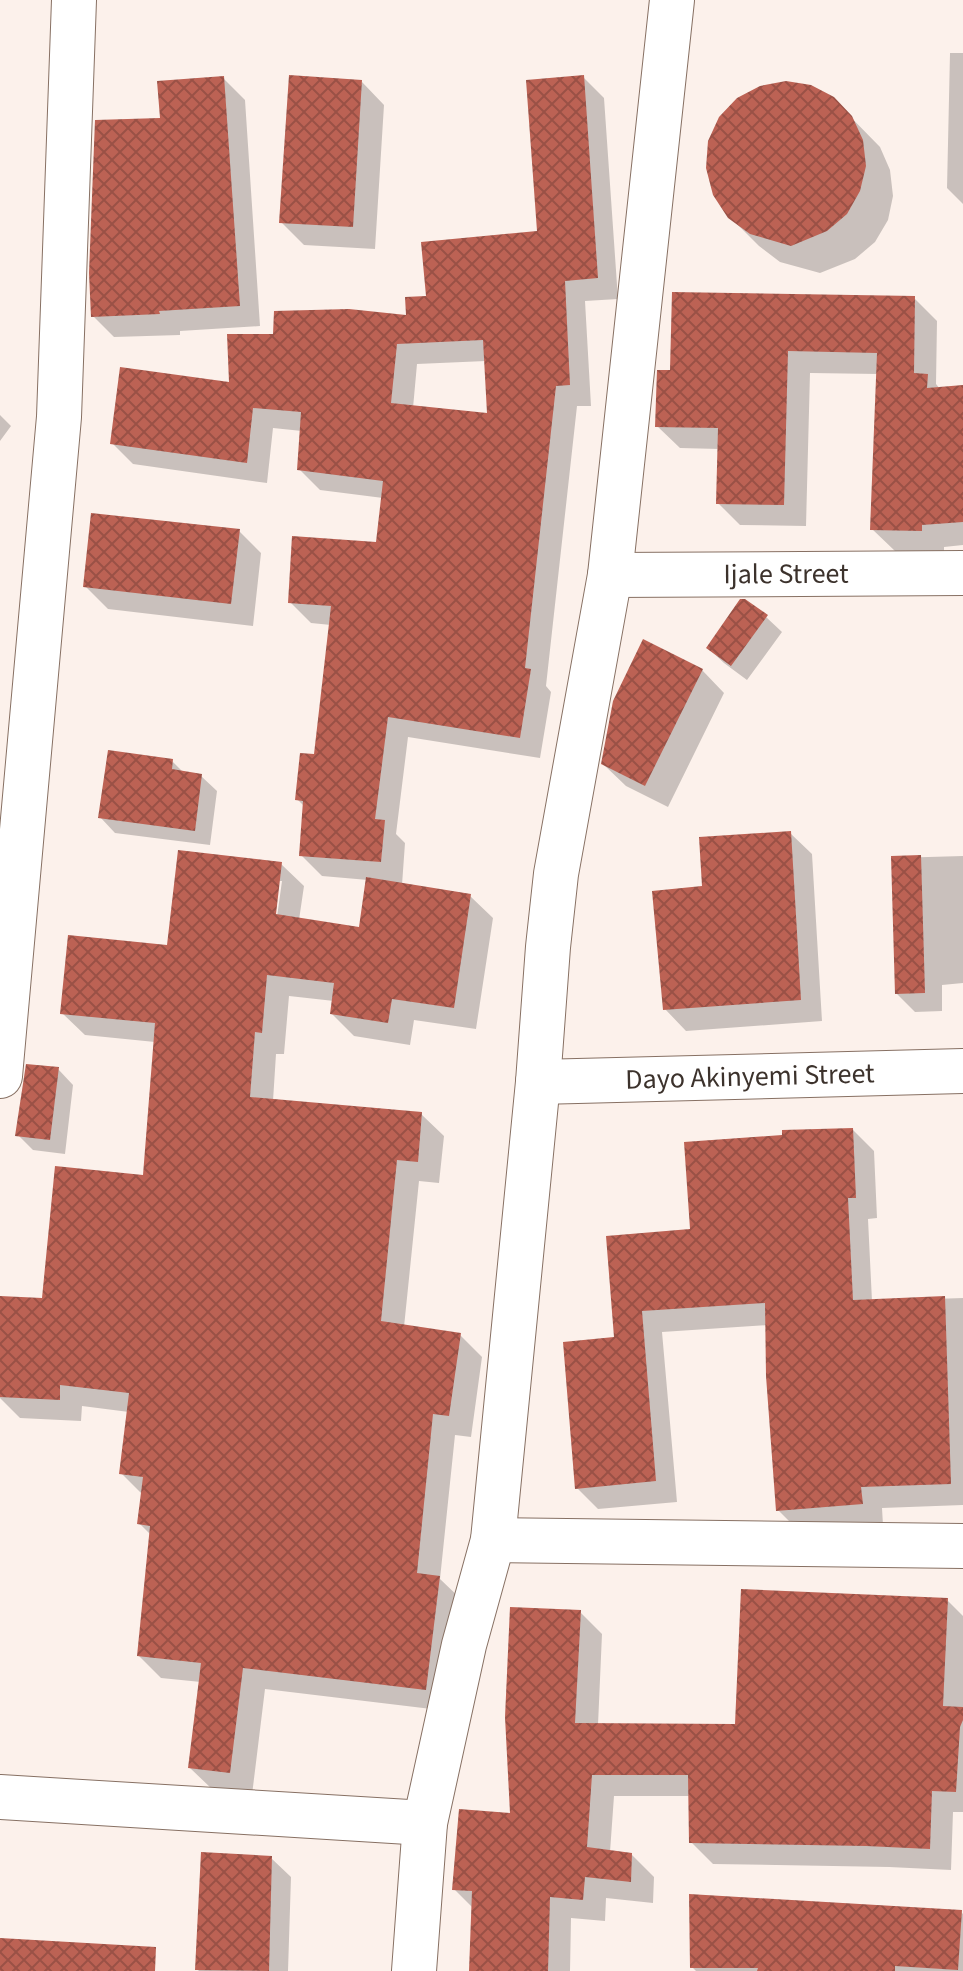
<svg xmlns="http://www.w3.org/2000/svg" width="963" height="1971" viewBox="0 0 963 1971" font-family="'Source Sans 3',sans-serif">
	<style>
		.shadow { fill: #0003; fill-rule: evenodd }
		.building { fill: url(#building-cross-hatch); fill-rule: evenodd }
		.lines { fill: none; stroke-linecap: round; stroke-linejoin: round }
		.minor-casing { stroke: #877063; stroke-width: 46 }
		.minor { stroke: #fff; stroke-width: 44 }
		.labels { text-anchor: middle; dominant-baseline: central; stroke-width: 8; stroke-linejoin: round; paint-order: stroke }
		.street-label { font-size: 28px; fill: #3c322c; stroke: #fff }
	</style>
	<defs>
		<pattern id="building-cross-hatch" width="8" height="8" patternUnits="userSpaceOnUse" patternTransform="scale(2)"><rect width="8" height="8" fill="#bc6254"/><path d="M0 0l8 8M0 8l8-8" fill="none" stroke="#9a5146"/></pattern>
	</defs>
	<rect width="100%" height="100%" fill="#fcf1eb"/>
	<path class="shadow" d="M950 53H963V204L947 188Z
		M583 77 604 98 618 299 585 301 591 406H577L546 686 551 692 540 758 408 737 396 834 405 843 402 885 470 896 493 918 476 1029 414 1020 410 1045 354 1036 332 1014 334 1001 289 996 284 1054H276L273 1101 421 1114 444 1136 439 1183 419 1181 404 1327 460 1335 482 1357 471 1437 455 1435 440 1579 462 1600 448 1711 265 1689 252 1795 213 1790 190 1768 201 1682 161 1678 139 1656 151 1535 140 1524 143 1495 121 1473 129 1412 82 1406 81 1421 20 1418 0 1398V1344L44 1300 145 1177 155 1042 85 1035 62 1013 169 947 281 864 304 886 299 920 361 929 368 880 322 876 301 855 305 807 297 799 315 756 331 625 311 623 290 602 378 544 383 498 320 490 299 469 302 431 273 428 267 483 133 464 112 443 231 385 274 336 408 317 428 298 539 233ZM486 361 489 415 413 408 417 364ZM278 881H282L276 924H272Z
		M223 78 245 100 260 326 180 331V335L114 337 93 316 162 120Z
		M362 82 384 105 375 249 304 245 281 222Z
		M833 99 880 147 890 170 893 196 888 220 875 242 855 259 820 273 780 262 759 246 729 216Z
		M914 298 937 321 936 384 940 389 963 387V545L944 547V553L895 551 872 529 878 374 810 373 806 526 740 525 718 503 719 449 680 448 657 426 672 372Z
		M0 415 11 426 0 441Z
		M239 531 261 553 253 626 108 609 85 586Z
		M766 617 782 632 747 680 724 663 708 648Z
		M702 670 724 693 668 807 626 786 603 764Z
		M172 761 184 773 201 776 217 791 210 845 115 833 100 817Z
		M790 833 812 854 822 1021 686 1031 665 1009 704 887Z
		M963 856V983L942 985V1011L915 1012 896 993 893 858Z
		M58 1069 73 1085 65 1154 33 1150 18 1135Z
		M853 1130 874 1151 877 1218 868 1219 872 1301 963 1298V1505L882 1508 883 1525 799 1531 778 1510 768 1325 662 1332 677 1502 598 1509 577 1488 616 1339 692 1231Z
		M947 1600 963 1616V1812H953L951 1870 889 1867 713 1864 691 1842 690 1796H614L610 1852 632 1855 654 1877 653 1903 606 1898 605 1921 571 1918 570 1971H471L473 1908 454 1889 512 1815 580 1612 602 1634 598 1725 737 1726Z
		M271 1858 291 1877 288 1971H199L197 1969Z
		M961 1912 963 1914V1971H696L692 1967Z"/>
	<path class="building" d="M289 75 362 80 353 227 279 223Z
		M584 75 598 278 565 281 570 385 556 386 525 668 531 669 520 738 388 717 375 819 385 820 381 862 299 856 303 801 295 800 300 753 314 754 331 606 288 603 292 536 376 542 383 481 297 470 301 412 253 408 247 463 110 444 120 367 229 382 227 334H273L274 311 349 309 406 315 405 297 426 296 421 242 537 231 526 80ZM483 340 487 413 391 403 397 344Z
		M224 76 240 306 159 311 160 314 91 317 89 273 95 120 160 118 157 81Z
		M786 81 811 85 834 97 852 116 863 140 866 166 860 191 847 214 827 231 791 246 750 234 728 218 713 195 706 168 708 141 719 117 737 98 760 86Z
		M672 292 915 296 914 373 928 374 927 388 963 385V522L922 525V531L870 530 877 353 788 351 784 505 716 504 718 428 655 427 657 370H670Z
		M91 513 240 529 231 604 83 587Z
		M740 599H745L768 615 731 666 706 648Z
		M643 639 703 669 645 786 601 764 613 701Z
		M108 750 173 759 172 769 202 774 195 831 98 818Z
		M791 831 801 1000 663 1010 652 891 702 886 699 837Z
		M178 850 282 862 276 914 359 927 366 877 471 894 454 1008 392 999 388 1023 330 1014 334 983 267 975 262 1033 255 1032 250 1097 422 1112 418 1162 397 1160 381 1321 461 1333 449 1416 433 1414 417 1573 440 1576 426 1690 243 1668 230 1773 188 1768 201 1663 137 1656 150 1526 137 1524 143 1477 119 1474 129 1393 60 1385V1400L0 1397V1296L42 1298 55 1166 143 1175 155 1023 60 1014 68 935 167 945Z
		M921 855 925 993 895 994 891 856Z
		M26 1064 59 1067 50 1140 15 1136Z
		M853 1128 856 1198H848L853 1300 945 1296 951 1484 861 1487 863 1504 776 1511 766 1376 765 1303 642 1311 656 1481 575 1489 563 1342 614 1337 606 1236 690 1229 684 1142 782 1135V1130Z
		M741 1589 948 1598 943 1706 963 1707V1720L960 1727 956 1792 932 1791 930 1849 866 1846 689 1843 688 1775H592L587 1847 632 1853 631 1882 585 1877 583 1900 550 1897 548 1971H469L472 1891 452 1890 459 1809 510 1813 505 1717 510 1607 581 1610 575 1723 735 1724Z
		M201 1852 272 1856 269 1971 195 1970Z
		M689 1894 962 1910 958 1970 895 1966V1971H757L758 1968H690Z
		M0 1938 156 1947 155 1971H0Z"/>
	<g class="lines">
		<g class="minor-casing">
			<g id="minor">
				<path id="s1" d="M610 575 963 573"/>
				<path d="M0 1076 59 417 74 0"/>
				<path id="s2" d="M538 1082 963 1071"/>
				<path d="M493 1540 963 1546"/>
				<path d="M0 1797 425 1823"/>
				<path d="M414 1971 425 1823 464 1645 493 1540 538 1082 548 947 556 874 610 575 672 0"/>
			</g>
		</g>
		<use href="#minor" class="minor"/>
	</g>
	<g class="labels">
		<g class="street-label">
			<text stroke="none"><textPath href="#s1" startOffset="176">Ijale Street</textPath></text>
			<text stroke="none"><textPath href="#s2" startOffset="212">Dayo Akinyemi Street</textPath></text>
		</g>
	</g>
</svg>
